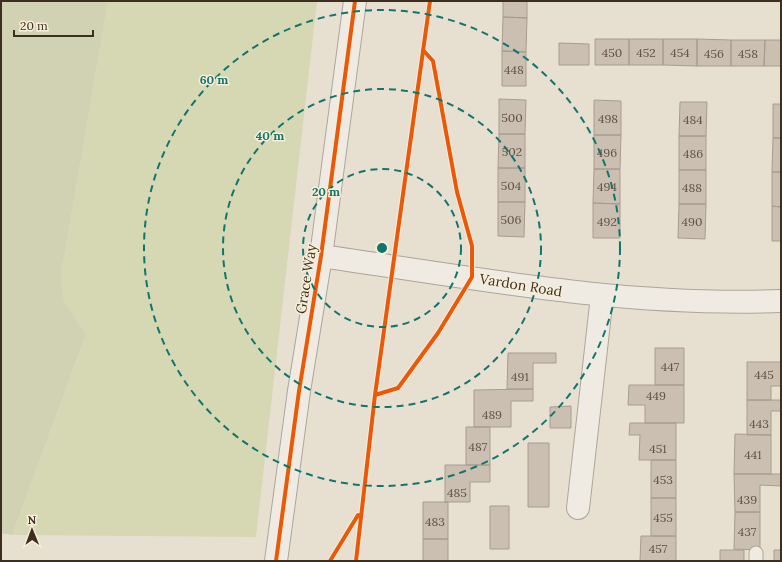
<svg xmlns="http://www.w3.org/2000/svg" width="782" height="562" viewBox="0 0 782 562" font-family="Lora,serif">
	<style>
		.green { fill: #d6d7b3 }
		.cemetery { fill: #d1d1b3 }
		.building { fill: #cbbfb2; stroke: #a89c90 }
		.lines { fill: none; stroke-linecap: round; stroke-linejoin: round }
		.service-casing { stroke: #ada599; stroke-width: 15 }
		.minor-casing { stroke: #ada599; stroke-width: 24 }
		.tertiary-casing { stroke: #ada599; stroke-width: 24 }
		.service { stroke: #efebe3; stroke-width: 13 }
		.minor { stroke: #efebe3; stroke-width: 22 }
		.tertiary { stroke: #efebe3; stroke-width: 22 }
		.cycleway-casing { stroke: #f7eed8; stroke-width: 6 }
		.cycleway { stroke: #e8590c; stroke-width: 4 }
		.ring { fill: none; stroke: #0f766e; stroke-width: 2; stroke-dasharray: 7 5 }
		.labels { text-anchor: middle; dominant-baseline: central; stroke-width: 3; stroke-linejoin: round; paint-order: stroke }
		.number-label { font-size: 12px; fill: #605244 }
		.street-label { font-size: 14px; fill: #3d2e20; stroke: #f7eed8 }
		.centre { fill: #0f766e; stroke: #f7eed8; stroke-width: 2 }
		.ring-label { font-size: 12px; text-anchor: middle; font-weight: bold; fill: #0f766e; stroke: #f7eed8; stroke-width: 3; stroke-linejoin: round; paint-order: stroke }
	</style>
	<rect width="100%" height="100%" fill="#e7e0d1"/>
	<path class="green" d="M108 1H317L256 537 12 535 86 334 64 302 61 275Z"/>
	<path class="cemetery" d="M1 1H108L61 275 64 302 86 334 12 535 1 533Z"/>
	<path class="building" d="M503 1H527V18L503 17Z
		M503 17 527 18 526 52 502 51Z
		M595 39H629V65H595Z
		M629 39H663V65H629Z
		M663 39H697V66L663 65Z
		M697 39 731 40V66H697Z
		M731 40H765L764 66H731Z
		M765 40H781V66H764Z
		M559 43 589 44V65H559Z
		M502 51 526 52V86H502Z
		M499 99 526 100 525 134H499Z
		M594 100 621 101V135H594Z
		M680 102H707L706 136H679Z
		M773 104H781V138H773Z
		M499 134H525V168H498Z
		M594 135H621L620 169H594Z
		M679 136H706V170H679Z
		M773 138H781V172H772Z
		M498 168H525V202H498Z
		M594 169H620V204L593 203Z
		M679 170H706V204H679Z
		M772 172H781V207L772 206Z
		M498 202H525L524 237 498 236Z
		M593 203 620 204V238H593Z
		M679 204H706L705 239 678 238Z
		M772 206 781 207V241H772Z
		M655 348H684V385H655Z
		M508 353H556V363H533V389H507Z
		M747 362H781V386H771V400H747Z
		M629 385H684V423H645V405H628Z
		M533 389V401H511V427H474V390Z
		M747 400H781V411H771V435H747Z
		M571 406V428H550V407Z
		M630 423H676V460H639L640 435H629Z
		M466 427H490V465H466Z
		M735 434 771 435V474H734Z
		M528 443H549V507H528Z
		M651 460H676V498H651Z
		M445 465H490V482H470V502H445Z
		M734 474H781V486L760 485V512H735Z
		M651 498H676V536H651Z
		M423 502H448V539H423Z
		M490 506H509V549H490Z
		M735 512H760V550L734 549Z
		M641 536H676V561H640Z
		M423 539H448V561H423Z
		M720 550H744V561H720Z
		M774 550H781V561H774Z"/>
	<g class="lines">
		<g class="service-casing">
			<path id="service" d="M756 561V553"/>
		</g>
		<g class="minor-casing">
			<path id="minor" d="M578 508 602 296"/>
		</g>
		<g class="tertiary-casing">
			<path id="tertiary" d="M321 256C474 278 626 307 781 301
				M276 561 299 391 321 256 355 1"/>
		</g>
		<use href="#service" class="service"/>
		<use href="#minor" class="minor"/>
		<use href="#tertiary" class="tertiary"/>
		<g class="cycleway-casing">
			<path id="cycleway" d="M375 395 398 388 438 333 472 277V246L457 192 433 61 423 50
				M276 561 299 391 321 256 355 1
				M330 561 358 515
				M356 561 375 395 430 1"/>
		</g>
		<use href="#cycleway" class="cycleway"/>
	</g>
	<g class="ring">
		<circle cx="382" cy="248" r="79"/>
		<circle cx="382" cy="248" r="159"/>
		<circle cx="382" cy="248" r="238"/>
	</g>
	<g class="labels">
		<g class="number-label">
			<text x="612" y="52">450</text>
			<text x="646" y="52">452</text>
			<text x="680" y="52">454</text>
			<text x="714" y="53">456</text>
			<text x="748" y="53">458</text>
			<text x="514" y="69">448</text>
			<text x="512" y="117">500</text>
			<text x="608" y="118">498</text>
			<text x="693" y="119">484</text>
			<text x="512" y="151">502</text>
			<text x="607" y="152">496</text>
			<text x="693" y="153">486</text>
			<text x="511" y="185">504</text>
			<text x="607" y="186">494</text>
			<text x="692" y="187">488</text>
			<text x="511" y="219">506</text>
			<text x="607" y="221">492</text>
			<text x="692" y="221">490</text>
			<text x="670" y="366">447</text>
			<text x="764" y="374">445</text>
			<text x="520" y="376">491</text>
			<text x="656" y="395">449</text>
			<text x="492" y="414">489</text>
			<text x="759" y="423">443</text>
			<text x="478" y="446">487</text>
			<text x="658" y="448">451</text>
			<text x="753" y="454">441</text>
			<text x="663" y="479">453</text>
			<text x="457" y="492">485</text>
			<text x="747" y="499">439</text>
			<text x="663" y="517">455</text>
			<text x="435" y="521">483</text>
			<text x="747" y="531">437</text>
			<text x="658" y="548">457</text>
		</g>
		<g class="street-label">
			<text transform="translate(306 279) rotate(-81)">Grace Way</text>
			<text transform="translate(521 285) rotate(9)">Vardon Road</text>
		</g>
	</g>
	<circle cx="382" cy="248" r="6" class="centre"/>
	<g class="ring-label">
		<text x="214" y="84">60 m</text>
		<text x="270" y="140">40 m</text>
		<text x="326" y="196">20 m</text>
	</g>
	<rect width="782" height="562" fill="none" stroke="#3d2e20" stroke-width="4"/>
	<g transform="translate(32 530) rotate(359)" stroke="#f7eed8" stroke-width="3" paint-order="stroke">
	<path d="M0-3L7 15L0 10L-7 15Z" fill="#3d2e20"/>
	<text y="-6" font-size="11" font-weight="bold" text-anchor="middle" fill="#3d2e20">N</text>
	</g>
	<path d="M14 30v6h79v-6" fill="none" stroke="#3d2e20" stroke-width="2"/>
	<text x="20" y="30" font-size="12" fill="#3d2e20" stroke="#f7eed8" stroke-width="3" paint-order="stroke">20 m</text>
</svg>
